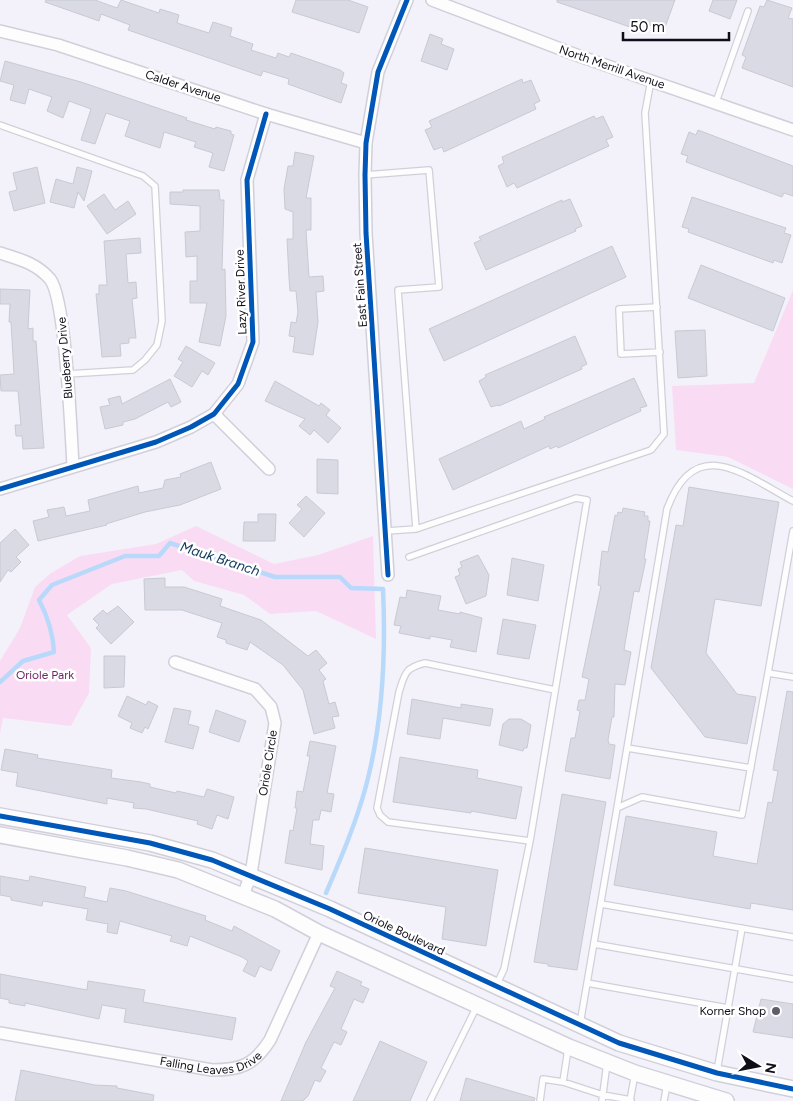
<svg xmlns="http://www.w3.org/2000/svg" width="793" height="1101" viewBox="0 0 793 1101" font-family="Figtree,sans-serif">
	<style>
		.green { fill: #f9dcf4 }
		.lines { fill: none; stroke-linecap: round; stroke-linejoin: round }
		.stream { stroke: #b9d9fb; stroke-width: 4.5 }
		.building { fill: #d9dae3; stroke: #c8cad3 }
		.service-casing { stroke: #d1d0da; stroke-width: 8 }
		.minor-casing { stroke: #d1d0da; stroke-width: 14 }
		.tertiary-casing { stroke: #d1d0da; stroke-width: 18 }
		.service { stroke: #fdfdfe; stroke-width: 5.5 }
		.minor { stroke: #fdfdfe; stroke-width: 11 }
		.tertiary { stroke: #fdfdfe; stroke-width: 15 }
		.cycleway-casing { stroke: #fff; stroke-width: 8 }
		.cycleway { stroke: #0057b8; stroke-width: 5 }
		.poi-dot { fill: #5f5d67; stroke: #fff; stroke-width: 2 }
		.labels { text-anchor: middle; dominant-baseline: central; stroke-width: 5; stroke-linejoin: round; paint-order: stroke }
		.street-label { font-size: 12px; fill: #0f0d18; stroke: #fff }
		.park-label { font-size: 12px; fill: #722764; stroke: #fff }
		.poi-label { font-size: 12px; fill: #0f0d18; stroke: #fff; text-anchor: end }
		.water-label { font-size: 14px; font-style: italic; fill: #0e385c; stroke: #fff }
	</style>
	<rect width="100%" height="100%" fill="#f3f2fa"/>
	<path class="green" d="M793 290V489L728 457 676 450 672 386 754 383Z
		M196 526 274 564 318 555 373 536 376 639 316 611 270 614 244 595 194 581 182 570 112 584 67 615 91 648 89 693 71 726 3 718 0 734V661L20 628 35 587 51 573 80 556 156 544Z"/>
	<g class="lines">
		<path class="stream" d="M0 682 23 661 54 652C53 633 48 617 39 600L52 585 125 556H159L170 543 275 577H340L351 588 383 589C386 655 383 722 366 786 356 823 341 858 326 893"/>
	</g>
	<path class="building" d="M46 0H95L117 8 121 0 159 13 160 9 179 15 177 23 209 33 213 22 232 28 230 36 253 44 251 50 276 58 278 53 289 57 291 53 340 70 344 73 341 83 347 85 341 103 288 84 289 79 263 71 261 76 128 30 130 25 101 14 99 21 45 2Z
		M296 0H348L368 7 359 33 292 12Z
		M557 0H675L664 30 633 19 630 27 557 2Z
		M713 0H737L730 19 709 11Z
		M767 0 792 8 788 18 793 19V87L742 68 746 57 742 55 760 6 764 7Z
		M430 34 443 39 441 44 454 49 447 70 421 61Z
		M5 61 81 82 187 118 186 120 215 129 216 127 231 131V134L234 135 224 171 209 167 213 153 194 147 196 142 164 132 160 148 145 143 125 136 130 121 106 113 95 144 81 140 91 109 69 101 63 118 47 111 52 97 29 89 25 104 10 100 14 85 0 81Z
		M522 79 523 83 531 80 540 101 534 104 536 109 444 152 442 147 434 150 425 130 432 127 429 121Z
		M594 116 596 119 603 116 613 137 606 140 609 146 517 188 514 183 507 187 498 166 504 163 502 157Z
		M698 130 793 166V196L784 193 782 197 686 162 688 156 681 154 689 132 696 135Z
		M295 152 314 156 306 198H311V230H306L309 277 323 276 324 291 316 292 318 322 313 355 293 352 295 337 289 336 291 322 296 323 298 312 296 291H290L289 278 287 239H293V212L285 209 284 189 288 166H293Z
		M37 167 45 203 14 211 9 192 17 190 13 173Z
		M77 167 92 171 84 201 78 192 74 208 50 202 56 179 73 184Z
		M183 190H219L220 200H224L222 270 225 269 226 316 220 346 199 342 207 303H190V281H197V256L186 257 185 232 200 231V206L170 204V192H183Z
		M104 194 115 210 128 201 136 214 107 234 87 206Z
		M692 197 786 228 784 233 791 235 782 263 774 260 773 263 688 232 689 229 682 227Z
		M570 199 582 226 575 229 576 231 486 270 474 243 481 240 479 237 562 200V202Z
		M140 238 141 253 126 254 128 283 136 282 137 298 132 299 136 338H129V343L120 344 121 356 102 357 96 294H99V285H107L104 241Z
		M612 246 626 277 444 361 429 329Z
		M701 265 785 298 773 331 688 298Z
		M0 289 30 290 28 329 33 328V341H36L44 448 23 449 22 436H16L15 425H21L18 391H1L0 375 14 374 11 322H9L10 304H0Z
		M705 330 707 376 678 378 675 331Z
		M575 336 587 364 581 367 582 369 499 406 498 405 491 407 479 381 486 377 485 375Z
		M186 346 215 363 208 375 202 371 192 387 174 376 183 362 178 359Z
		M634 378 647 406 640 408 641 411 558 448 557 446 550 449 549 446 453 490 439 459 521 421 524 429 545 419 544 417Z
		M170 379 181 402 171 407 168 402 135 419 123 422V425L105 429 100 407 110 405 108 399 120 396 122 404Z
		M275 381 319 406 321 403 330 410 326 415 341 428 328 443 314 430 310 435 299 426 305 419 265 401Z
		M317 459 338 460V494L317 493Z
		M211 462 221 489 180 505 145 512 106 524 107 525 38 541 33 521 49 517 47 510 64 507 66 516 90 511 88 500 138 486 139 493 163 488 165 480 181 477 180 474Z
		M689 487 779 502 761 606 715 599 706 653 737 694 756 697 747 744 705 737 651 668 676 525 683 526Z
		M306 496 325 513 304 537 289 523 302 509 297 505Z
		M623 508 645 512 644 516H648V521H650L644 559H646L639 592 634 591 628 626 624 650 631 652 625 685 615 684 614 717H612L608 740 609 744 615 745 610 779 565 771 571 738H575L580 711 577 710 579 700H585L589 679 582 677 601 586 598 585 602 551 608 552 615 515 617 516 618 512 622 513Z
		M258 514H276L275 541H243L244 522H258Z
		M15 529 29 545 16 557 21 562 11 572 8 570 0 582V543Z
		M478 555 489 575 486 596 466 604 455 577 460 575 458 569 462 567 460 562Z
		M512 558 544 565 538 601 507 595Z
		M165 578V587H184L222 599 220 606 261 620 308 656 316 650 327 663 319 670 326 679 323 681 329 704 335 702 339 716 332 717 335 728 314 734 303 690 283 665 250 642 247 650 226 643V640L217 637 222 623 182 610H145L144 579Z
		M407 590 441 596 438 610 460 614V612L482 618 476 652 450 647 452 640 430 636V639L399 633 401 626 394 625 400 597 406 598Z
		M118 606 134 622 111 644 96 628 99 625 93 619 103 610 107 614Z
		M503 619 536 625 529 659 497 654Z
		M104 656H125L124 687 104 688Z
		M787 691 793 692V910L751 903 750 909 614 885 626 816 717 832 713 856 757 864 768 802 772 803 778 771 773 770Z
		M127 696 146 705 148 701 158 706 148 729 145 727 142 733 130 728 132 723 118 716Z
		M412 699 461 708V704L493 709 490 726 443 718 440 739 407 734Z
		M174 708 191 711 188 724 199 727 193 749 165 742Z
		M216 710 246 721 239 742 209 732Z
		M509 719H521L531 725 527 748H524L523 751 499 745 503 724Z
		M310 741 336 746 327 793 334 794 331 812 321 810 319 820H313L310 844 324 846 322 870 285 863 290 830 293 831 297 808H295L297 791 303 792 310 756H307Z
		M5 749 38 755 37 758 112 770 111 778 141 782 150 784V787L176 793 177 791 204 797 207 789 234 797 228 819 217 815 212 829 197 824 198 821 146 809 133 808 134 803 107 798V804L16 786 18 773 1 770Z
		M400 757 478 770 477 778 522 787 516 819 471 811V813L393 802Z
		M562 794 606 802 577 970 548 966V964L534 962Z
		M365 848 498 870 486 946 442 939 446 907 358 893Z
		M0 876 29 881 30 876 86 887 84 897 107 902 110 888 126 891 206 916 205 920 232 931 234 926 280 951 271 971 260 966 255 977 243 971 248 961 242 957 190 936 187 946 170 941 172 936 120 921 117 934 107 932 108 924 86 920 88 909 43 901 42 906 11 900V897L0 895Z
		M337 971 362 982 360 985 369 989 363 1003 354 999 341 1029 347 1032 341 1045 334 1042 321 1068 326 1071 320 1082 315 1080 308 1096 303 1101H281L306 1042 335 988 330 986Z
		M0 974 87 990 88 981 145 990 143 1002 236 1018 232 1040 124 1022 126 1009 102 1005 99 1019 25 1003V1006L9 1003V1000L0 998Z
		M761 999 793 1004V1038L753 1032Z
		M380 1041 427 1062 410 1101H353Z
		M21 1070 95 1085 117 1086V1088L154 1095 153 1101H15Z
		M466 1078 535 1098 534 1101H460Z"/>
	<g class="lines">
		<g class="service-casing">
			<path id="service" d="M716 102 748 11
				M0 125 143 176 155 186 162 321 157 345 145 360 133 370 67 374
				M365 175 429 170 439 287 398 290 416 529 651 450 664 434 645 113 651 80
				M657 307 619 309 621 354 660 352
				M387 531 416 529
				M409 557 576 498 587 500 530 841
				M768 673 793 531
				M627 748 751 768
				M617 808 667 509C695 433 743 474 793 501
				M601 904 793 937
				M594 944 793 979
				M587 983 728 1008
				M497 984 504 969 530 841 388 822 380 815 377 808 399 692C405 673 405 668 425 663L555 690
				M580 1024 617 808 642 797 742 815 768 673 793 677
				M717 1071 742 928
				M563 1082 603 1095 631 1100
				M430 1101 477 1006
				M540 1101 543 1079 563 1082 568 1049
				M602 1101 607 1063
				M630 1101 635 1073
				M664 1101 667 1084"/>
		</g>
		<g class="minor-casing">
			<g id="minor">
				<path d="M432 0 579 56 793 130"/>
				<path d="M0 31 58 45 266 114 366 143"/>
				<path d="M0 253C19 259 36 263 50 279 66 299 71 433 73 466"/>
				<path d="M214 414 269 469"/>
				<path d="M0 489 156 442 191 427 214 414 238 384 253 342 247 180 266 114"/>
				<path d="M388 575 366 233 365 175 366 143 378 72 407 0"/>
				<path d="M175 662 255 689 271 707 275 723 251 874 243 896"/>
				<path id="s1" d="M0 1033 212 1070C241 1070 254 1065 270 1040L319 933"/>
			</g>
		</g>
		<g class="tertiary-casing">
			<path id="tertiary" d="M0 816 150 843 212 860 330 909 619 1043 717 1073 793 1089
				M0 835 127 858 178 870 275 909 319 933 569 1047 635 1073 726 1101"/>
		</g>
		<use href="#service" class="service"/>
		<use href="#minor" class="minor"/>
		<use href="#tertiary" class="tertiary"/>
		<g class="cycleway-casing">
			<path id="cycleway" d="M0 489 156 442 191 427 214 414 238 384 253 342 247 180 266 114
				M388 575 366 233 365 175 366 143 378 72 407 0
				M0 816 150 843 212 860 330 909 619 1043 717 1073 793 1089"/>
		</g>
		<use href="#cycleway" class="cycleway"/>
	</g>
	<circle class="poi-dot" cx="776" cy="1011" r="5"/>
	<g class="labels">
		<g class="street-label">
			<text transform="translate(612 67) rotate(19)">North Merrill Avenue</text>
			<text transform="translate(183 86) rotate(18)">Calder Avenue</text>
			<text transform="translate(360 285) rotate(-94)">East Fain Street</text>
			<text transform="translate(241 292) rotate(-92)">Lazy River Drive</text>
			<text transform="translate(65 358) rotate(-95)">Blueberry Drive</text>
			<text transform="translate(268 763) rotate(-81)">Oriole Circle</text>
			<text transform="translate(404 933) rotate(25)">Oriole Boulevard</text>
			<text stroke="none"><textPath href="#s1" startOffset="215">Falling Leaves Drive</textPath></text>
		</g>
		<g class="park-label">
			<text x="45" y="675">Oriole Park</text>
		</g>
		<g class="poi-label">
			<text x="766" y="1011">Korner Shop</text>
		</g>
		<g class="water-label">
			<text transform="translate(220 559) rotate(18)">Mauk Branch</text>
		</g>
	</g>
	<g transform="translate(758 1066) rotate(100)" stroke="#ffffff" stroke-width="4" paint-order="stroke">
	<path d="M0-4L9 19L0 12L-9 19Z" fill="#0f0d18"/>
	<text y="-8" font-size="14" font-weight="bold" text-anchor="middle" fill="#0f0d18">N</text>
	</g>
	<path d="M623 32v8h106v-8" fill="none" stroke="#0f0d18" stroke-width="2.5"/>
	<text x="630" y="32" font-size="15" fill="#0f0d18" stroke="#ffffff" stroke-width="4" paint-order="stroke">50 m</text>
</svg>
